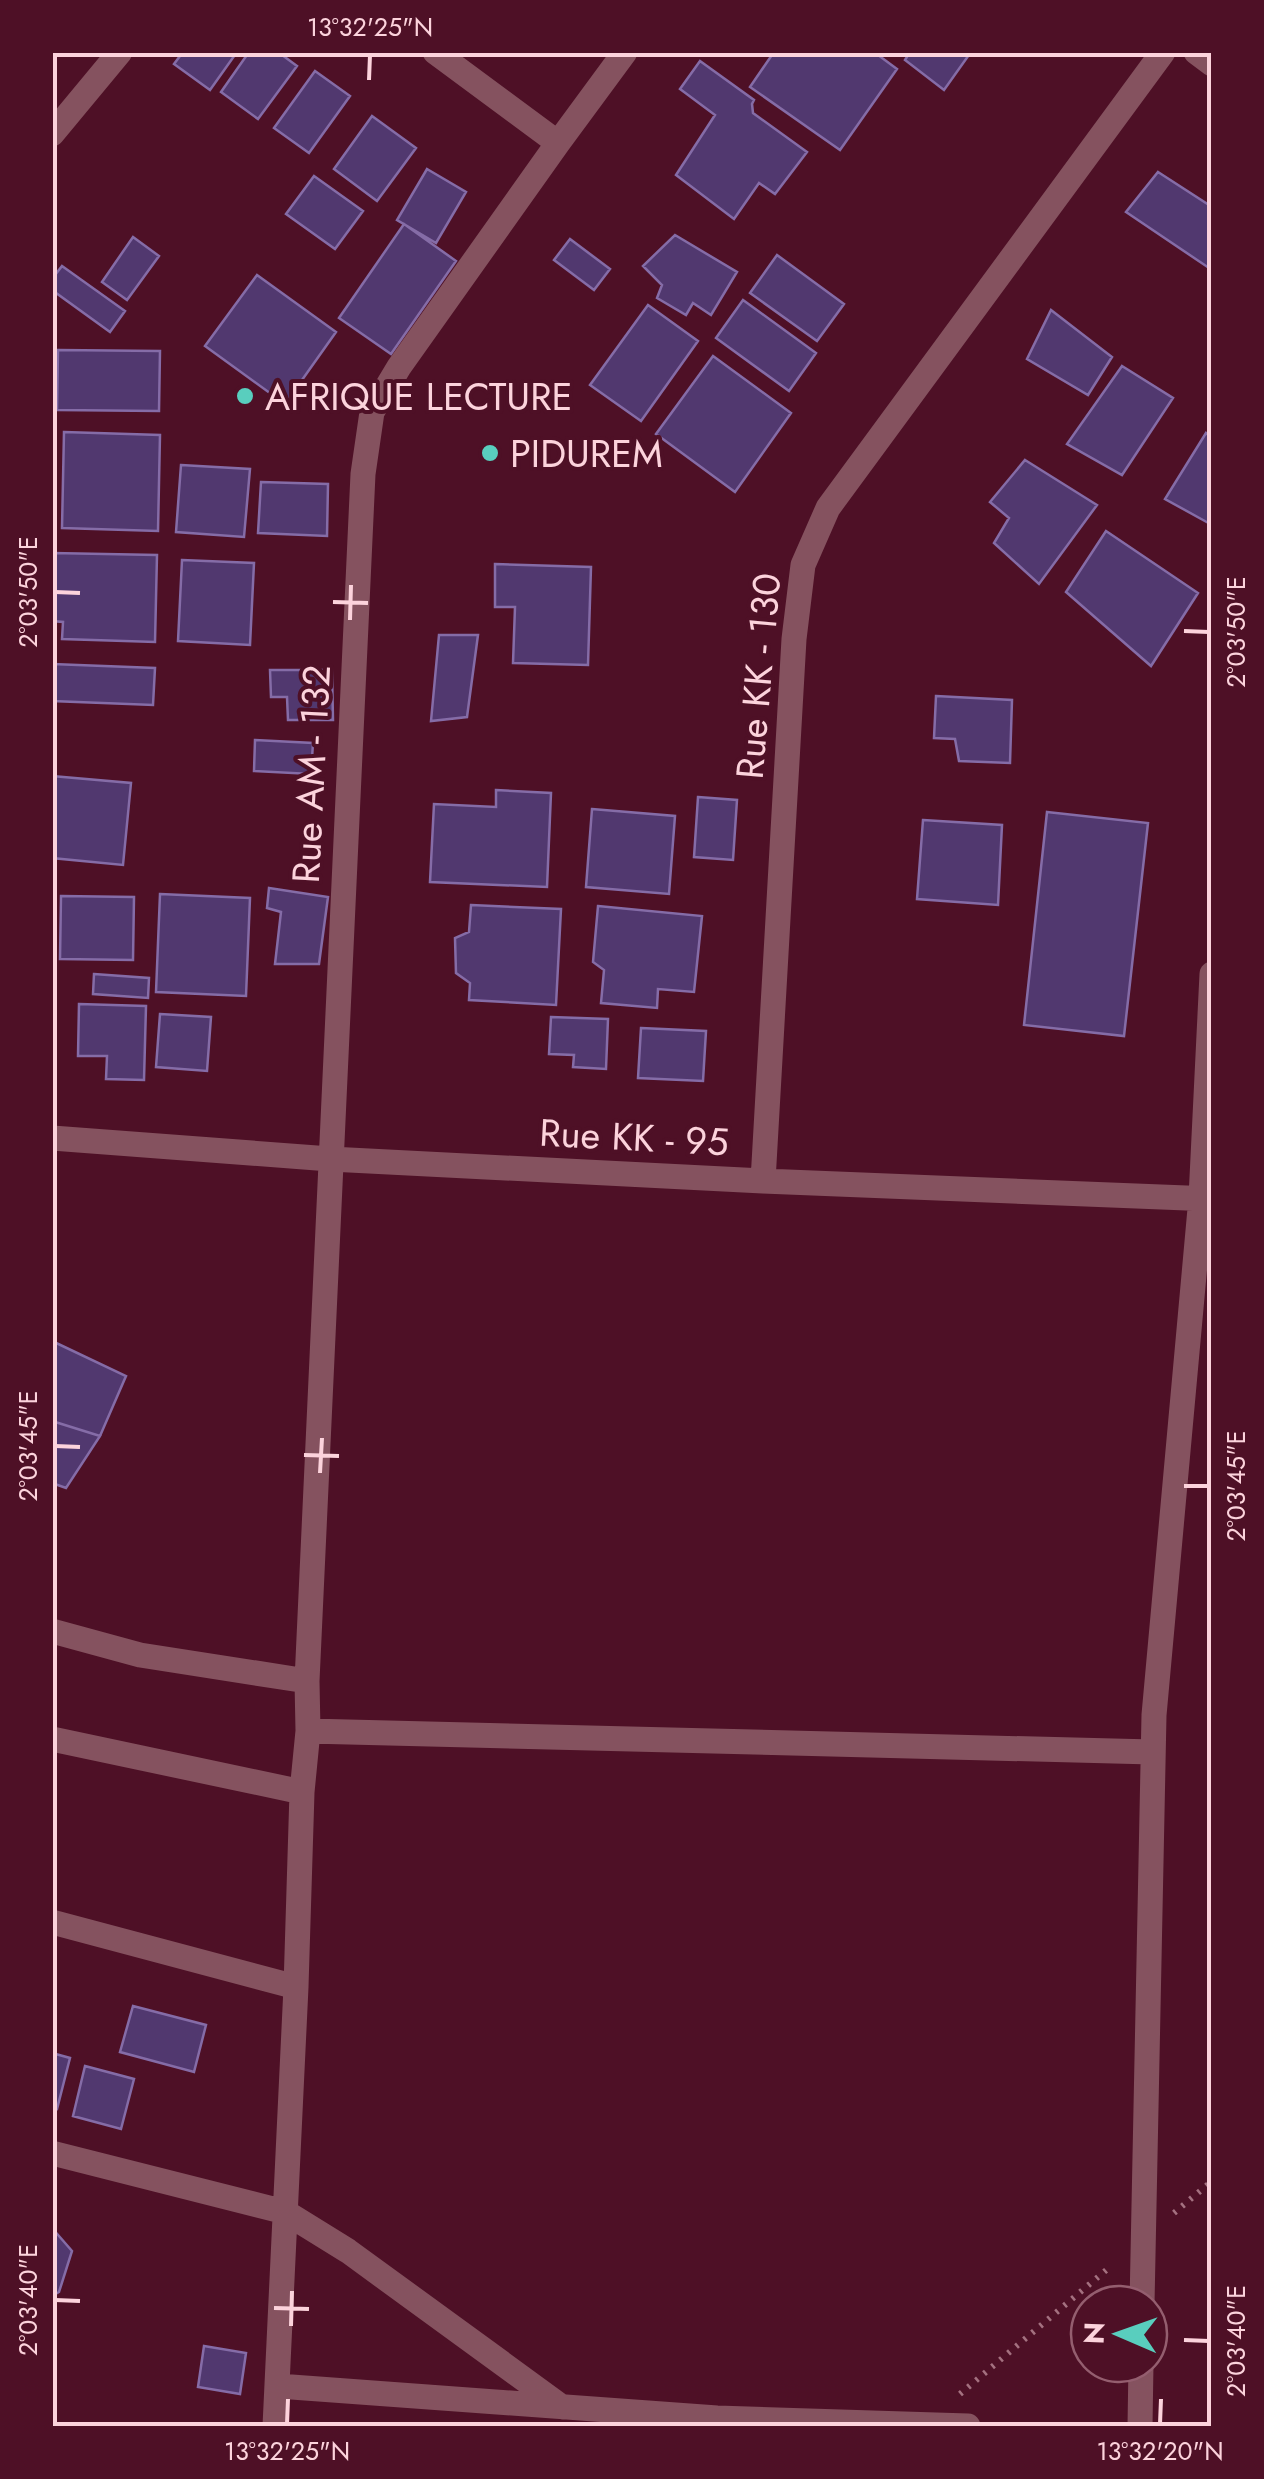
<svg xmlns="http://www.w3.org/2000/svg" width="1264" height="2479" viewBox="0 0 1264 2479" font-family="Jost,sans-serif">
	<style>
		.building { fill: #51386f; stroke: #856ca7; stroke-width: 2.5 }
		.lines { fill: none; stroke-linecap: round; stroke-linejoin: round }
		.path { stroke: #a47180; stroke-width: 6; stroke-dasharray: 2.5 8; stroke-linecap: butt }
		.minor { stroke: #85525f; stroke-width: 25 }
		.ticks { fill: none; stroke: #fcd3dc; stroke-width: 4 }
		.poi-dot { fill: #59cebe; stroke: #4e1026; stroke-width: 4 }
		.labels { text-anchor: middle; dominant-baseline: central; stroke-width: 8; stroke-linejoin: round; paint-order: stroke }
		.poi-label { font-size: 38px; fill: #fcd3dc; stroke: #4e1026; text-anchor: start }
		.street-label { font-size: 38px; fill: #fcd3dc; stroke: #4e1026 }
		.neatline { fill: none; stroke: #fcd3dc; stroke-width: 4 }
		.ticks-label { font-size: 25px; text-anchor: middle; fill: #fcd3dc }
	</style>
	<rect width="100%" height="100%" fill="#4e1026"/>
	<path class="building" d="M183 52H237L210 90 174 64Z
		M249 52H278L297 66 258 119 221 92Z
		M774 52H874L897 69 840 150 750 87Z
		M910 52H971L944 90 905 60Z
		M700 61 754 100 752 104 753 113 807 152 775 194 759 183 734 219 676 175 715 115 680 89Z
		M315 71 350 96 309 153 274 128Z
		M372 116 416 148 377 201 334 169Z
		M427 169 466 192 436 243 397 220Z
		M1158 172 1212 207V270L1126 212Z
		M314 176 363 211 335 249 286 214Z
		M404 224 456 261 391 354 339 318Z
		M675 235 737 272 711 315 693 303 686 315 657 298 662 285 643 266Z
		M133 237 159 256 127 300 102 282Z
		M570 239 610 269 594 290 554 260Z
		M777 255 844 304 817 341 750 293Z
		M62 266 125 311 110 332 52 290V279Z
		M257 275 336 332 285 404 205 346Z
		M743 300 816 353 789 391 716 338Z
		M648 305 698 341 641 421 590 385Z
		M1051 310 1112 357 1088 395 1027 359Z
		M58 350 160 351 159 411 57 410Z
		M713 356 791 413 735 492 656 434Z
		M1122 366 1173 398 1122 475 1067 444Z
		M64 432 160 435 158 531 62 528Z
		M1206 433 1212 438V525L1165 499Z
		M1025 460 1097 505 1039 584 994 543 1009 518 990 502Z
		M181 465 250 469 244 537 176 532Z
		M261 482 328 484 327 536 258 533Z
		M1106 531 1198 593 1151 666 1066 592Z
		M52 553 157 555 155 642 62 639 63 622 52 621Z
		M182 560 254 563 250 645 178 641Z
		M495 564 591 567 588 665 513 663 515 607H495Z
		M439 635H478L467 717 431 721Z
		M52 664 155 668 153 705 52 701Z
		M270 670H332L333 720H288L287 697H271Z
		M936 696 1012 700 1010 763 959 761 955 739 934 738Z
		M255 740 313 743 311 774 254 771Z
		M52 776 131 783 123 865 52 858Z
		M496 790 551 793 547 887 430 882 434 804 496 807Z
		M698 797 737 800 733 860 694 857Z
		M592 809 675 816 669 894 586 887Z
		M1047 812 1148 823 1124 1036 1024 1025Z
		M923 820 1002 825 998 905 917 899Z
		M269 888 328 897 319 964H275L281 912 267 908Z
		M160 894 250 898 246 996 156 992Z
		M61 896 134 897 133 960 60 959Z
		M471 905 561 909 556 1005 469 1000 470 983 456 973 455 938 469 932Z
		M598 906 702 916 694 992 658 989 657 1008 601 1003 604 970 593 962Z
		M94 974 149 978 148 998 93 994Z
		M79 1004 146 1006 144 1080 106 1079 107 1056H78Z
		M160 1014 211 1017 207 1071 156 1067Z
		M551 1017 608 1019 606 1069 573 1067 574 1055 549 1054Z
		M641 1028 706 1031 703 1081 638 1078Z
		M52 1341 126 1376 100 1436 52 1421Z
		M52 1421 100 1436 66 1488 52 1483Z
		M133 2006 206 2025 194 2072 120 2052Z
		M52 2053 70 2058 57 2109 52 2108Z
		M85 2066 134 2079 121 2129 73 2116Z
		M52 2228 72 2251 59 2292 52 2296Z
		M204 2346 246 2353 240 2394 198 2387Z"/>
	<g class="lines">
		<path class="path" d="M1174 2213 1212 2181
			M960 2394 1111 2266"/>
		<path class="minor" d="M435 52 558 143
			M1196 52 1212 64
			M52 134 120 52
			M52 1138 330 1159 763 1181 1212 1199
			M763 1181 794 639 803 565 828 508 1163 52
			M52 1631 140 1655 307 1681
			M308 1731 1153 1752
			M52 1739 302 1792
			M52 1922 296 1987
			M52 2153 285 2212 348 2251 562 2407
			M1142 2304 1154 1715 1201 1198 1212 974
			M278 2386 717 2418 968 2426
			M275 2426 296 1987 302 1792 308 1731 307 1681 363 474 372 412 399 367 558 143 625 52
			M1140 2426 1141 2364"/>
	</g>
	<path class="ticks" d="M369 80 370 55M55 592 80 593M333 602 368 603M350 620 351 585M1184 631 1209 632M55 1446 80 1447M304 1455 339 1456M320 1473 322 1438M1184 1486H1209M55 2300 80 2301M274 2308 309 2309M291 2326 292 2291M1184 2340 1209 2341M287 2424 288 2399M1160 2424 1161 2399"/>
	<g class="poi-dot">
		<circle cx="245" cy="396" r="10"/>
		<circle cx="490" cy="453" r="10"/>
	</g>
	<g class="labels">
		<g class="poi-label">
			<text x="265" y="396">AFRIQUE LECTURE</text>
			<text x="510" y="453">PIDUREM</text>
		</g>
		<g class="street-label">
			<text transform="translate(758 676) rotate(-85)">Rue KK - 130</text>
			<text transform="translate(311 774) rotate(-87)">Rue AM - 132</text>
			<text transform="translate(634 1137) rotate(3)">Rue KK - 95</text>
		</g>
	</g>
	<rect width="1264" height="2479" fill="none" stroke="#4e1026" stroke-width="110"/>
	<g transform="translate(1119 2334) rotate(272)"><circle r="48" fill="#4e1026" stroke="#945e6f" stroke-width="2.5"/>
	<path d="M0-8L18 38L0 25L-18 38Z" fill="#59cebe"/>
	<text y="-15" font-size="28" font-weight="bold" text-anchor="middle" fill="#fcd3dc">N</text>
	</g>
	<rect x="55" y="55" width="1154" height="2369" class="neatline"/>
	<g class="ticks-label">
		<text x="370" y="36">13°32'25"N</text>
		<text transform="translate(28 592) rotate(-90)" y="9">2°03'50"E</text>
		<text transform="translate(1236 632) rotate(-90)" y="9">2°03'50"E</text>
		<text transform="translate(28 1446) rotate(-90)" y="9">2°03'45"E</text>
		<text transform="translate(1236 1486) rotate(-90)" y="9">2°03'45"E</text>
		<text transform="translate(28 2300) rotate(-90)" y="9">2°03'40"E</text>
		<text transform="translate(1236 2341) rotate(-90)" y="9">2°03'40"E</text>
		<text x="287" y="2460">13°32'25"N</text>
		<text x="1160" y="2460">13°32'20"N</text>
	</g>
</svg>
